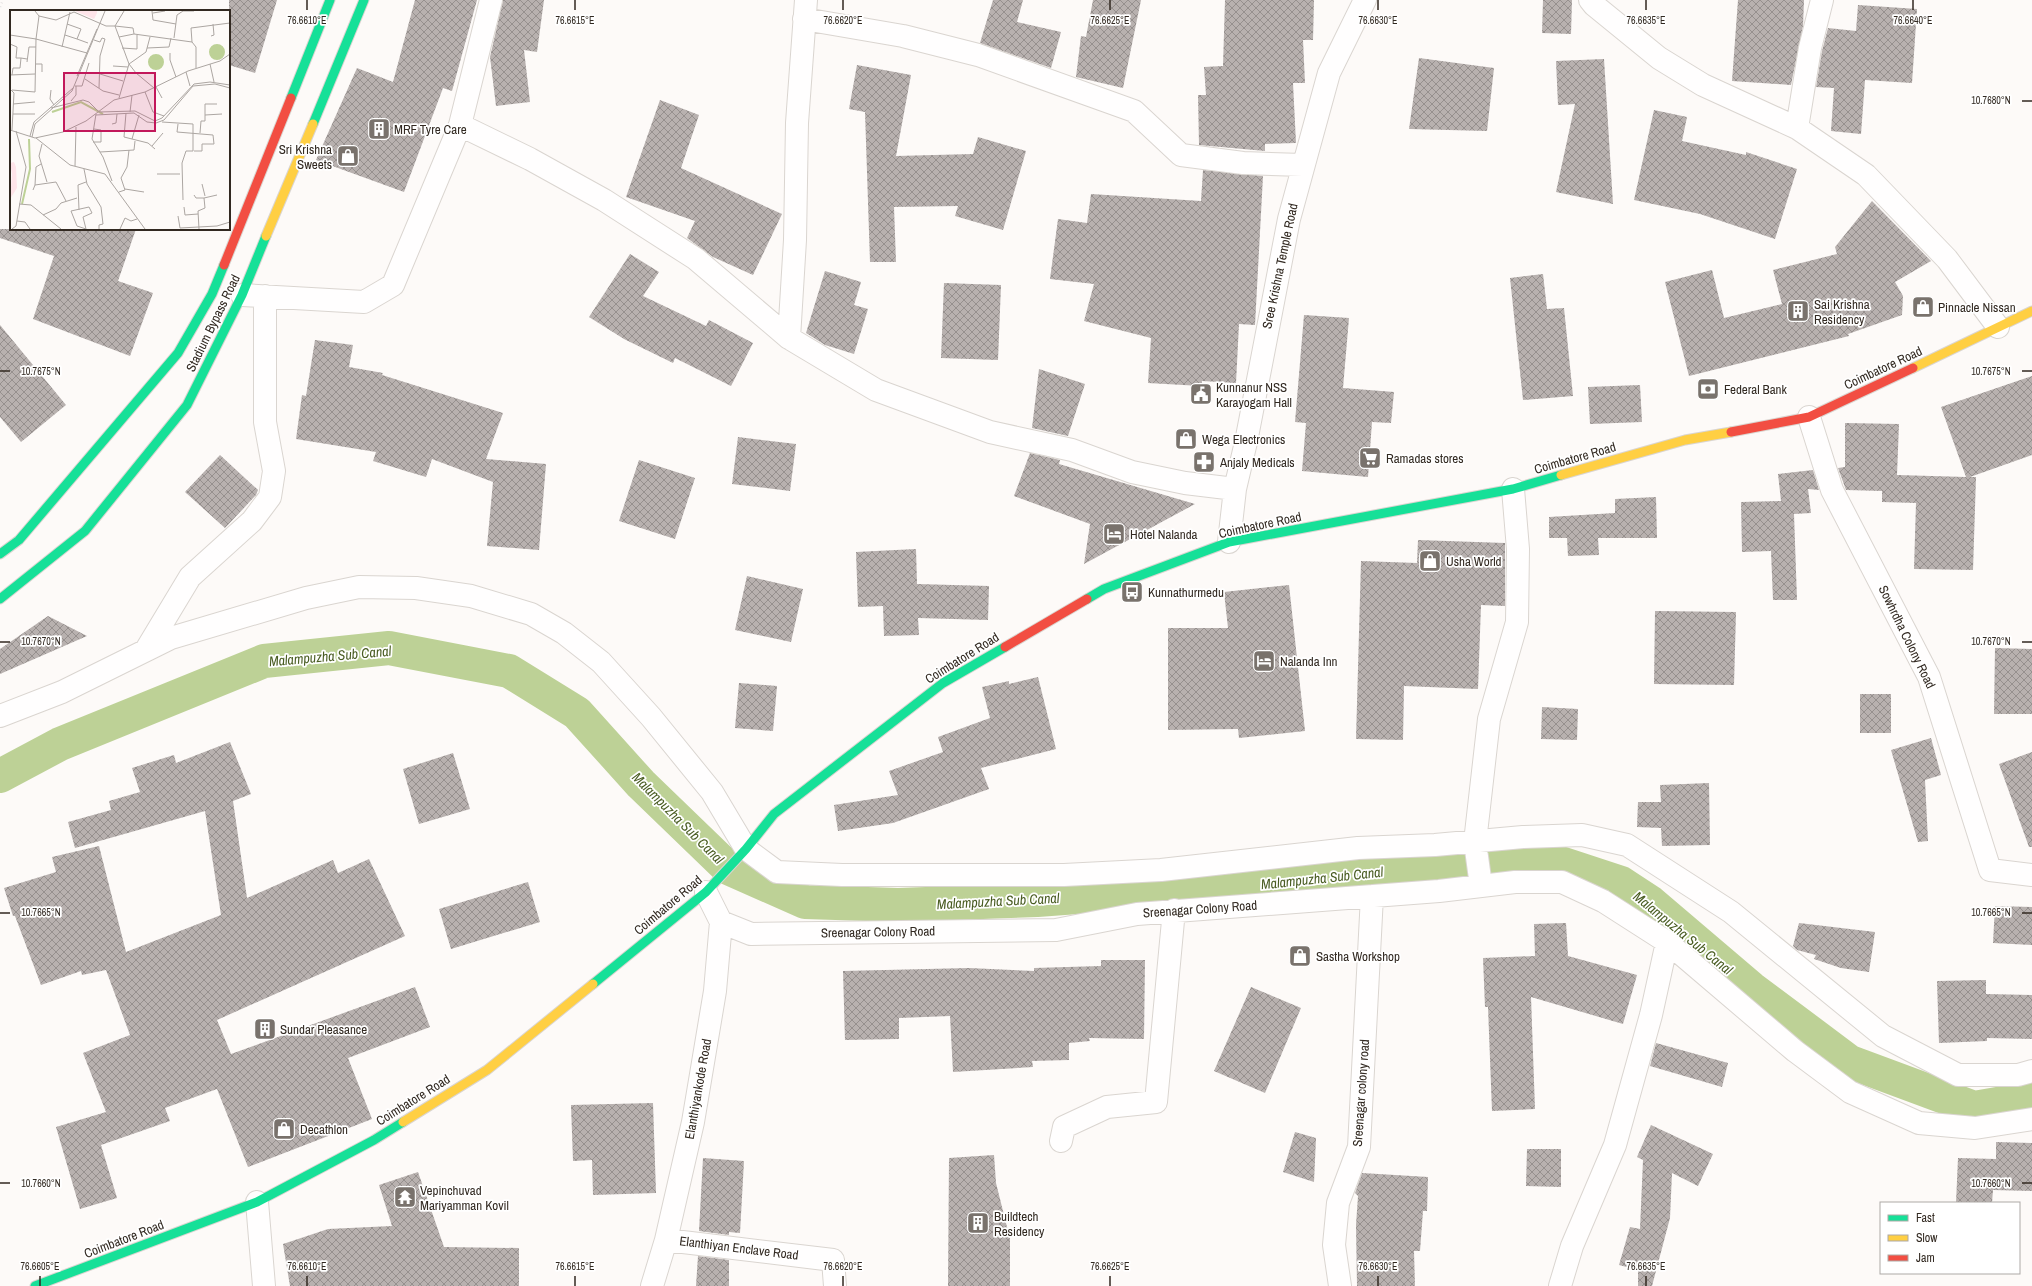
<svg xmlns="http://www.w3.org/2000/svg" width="2032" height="1286" viewBox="0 0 2032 1286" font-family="'Archivo Narrow',sans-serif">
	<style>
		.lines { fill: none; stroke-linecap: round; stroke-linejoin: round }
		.canal { stroke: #bdd196; stroke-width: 34 }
		.building { fill: url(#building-cross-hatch) }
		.street-casing { stroke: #dad5d0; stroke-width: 24 }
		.fast-casing { stroke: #dad5d0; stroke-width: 11 }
		.slow-casing { stroke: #dad5d0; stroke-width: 11 }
		.jam-casing { stroke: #dad5d0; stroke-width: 11 }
		.path { stroke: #e4e2e2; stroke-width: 2.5; stroke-dasharray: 1 3; stroke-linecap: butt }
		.street { stroke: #fffefe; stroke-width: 22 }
		.fast { stroke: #16e098; stroke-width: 9 }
		.slow { stroke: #ffcf43; stroke-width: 9 }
		.jam { stroke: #f24e42; stroke-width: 9 }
		.ticks { fill: none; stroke: #322921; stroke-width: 1.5 }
		.labels { text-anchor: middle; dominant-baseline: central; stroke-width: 3.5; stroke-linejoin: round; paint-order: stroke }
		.poi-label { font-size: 13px; fill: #322921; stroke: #fff; text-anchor: start }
		.street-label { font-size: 13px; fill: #322921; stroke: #fff }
		.water-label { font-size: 14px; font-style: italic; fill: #495c22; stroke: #fff }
		.inset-river { fill: none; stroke: #bdd196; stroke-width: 2 }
		.inset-road { fill: none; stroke: #aca6a2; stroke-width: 1 }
		.view { fill: #c2185b; fill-opacity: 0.15; stroke: #c2185b; stroke-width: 2 }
		.inset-edge { fill: none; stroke: #322921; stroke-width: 2 }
		.ticks-label { font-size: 10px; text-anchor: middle; fill: #322921; stroke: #fff; stroke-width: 3.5; stroke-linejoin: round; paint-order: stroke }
	</style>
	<defs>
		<pattern id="building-cross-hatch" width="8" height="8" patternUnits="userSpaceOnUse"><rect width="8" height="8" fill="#b8b1af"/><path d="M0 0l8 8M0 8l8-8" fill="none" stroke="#96908e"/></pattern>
	</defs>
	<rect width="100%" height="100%" fill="#fdfaf8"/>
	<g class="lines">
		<path class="canal" d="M0 776 60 744 264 661 389 648 509 671 577 713 641 784 728 868 805 902 898 905 1037 900 1267 883 1446 865 1551 860 1621 883 1650 902 1751 988 1850 1062 1974 1108 2032 1098"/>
	</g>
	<path class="building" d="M229 0H277L255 73 229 65Z
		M415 0H477L452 91 443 88 404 192 316 160 357 68 393 82Z
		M503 0H544L537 52 524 50 530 102 496 106 490 57Z
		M993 0H1023L1017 22 1061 32 1051 68 980 43Z
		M1093 0H1141L1123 88 1076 77 1081 36 1086 37Z
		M1225 0H1314L1313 40H1303L1305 83H1293L1296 143 1265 144V151L1199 145 1198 95H1206L1204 67 1223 66Z
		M1543 0H1572L1571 34 1542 33Z
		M1738 0H1804L1803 26 1791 85 1732 81Z
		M1858 5 1917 9 1912 83 1865 80 1861 134 1831 131 1834 88 1816 87 1822 51 1828 28 1856 31Z
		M1419 58 1494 68 1487 131 1409 129Z
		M1604 59 1613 204 1556 192 1575 104 1558 105 1556 61Z
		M857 65 911 75 896 156 973 154 978 137 1026 151 1003 230 955 216 958 206 894 207 896 262H870L865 112 849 109Z
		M660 100 699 115 681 168 782 214 753 275 713 257 687 238 695 221 626 197Z
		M1654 110 1687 117 1682 141 1746 155V152L1797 169 1775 239 1700 214 1634 200Z
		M1203 170 1263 176 1255 325 1239 324 1236 383 1202 381 1201 386 1148 383 1151 338 1084 321 1094 284 1050 279 1058 219 1087 223 1091 194 1201 201Z
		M1872 201 1931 261 1895 282 1903 296 1902 315 1848 334 1849 336 1689 376 1665 282 1712 270 1724 318 1782 304 1773 270 1837 254 1835 247Z
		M0 229H136L118 281 153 293 130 356 33 319 54 256 0 238Z
		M630 254 659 272 643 296 706 326 709 320 753 343 731 386 675 358 673 363 624 339 589 317Z
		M825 271 861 282 854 305 868 309 854 354 825 345 806 333Z
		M1543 274 1547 309 1564 308 1573 396 1523 400 1510 278Z
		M944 283 1001 285 998 360 941 358Z
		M1304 315 1349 318 1343 388 1394 392 1391 423 1372 422 1368 477 1302 471 1306 423 1295 422Z
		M0 325 66 405 21 442 0 417Z
		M315 340 353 345 349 367 383 373 382 375 503 413 486 459 546 464 539 550 487 546 493 482 432 459 426 477 373 461 376 452 296 439 302 395 306 396Z
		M1039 369 1085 384 1068 436 1032 428Z
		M2032 376V455L1970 477H1976L1973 570 1914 569 1916 503 1882 502V491L1846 490 1838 468 1845 467V423L1899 424 1897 475 1966 477 1941 407Z
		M1640 385 1642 422 1590 424 1588 387Z
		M738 437 796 444 790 491 732 484Z
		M1030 453 1060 460 1059 464 1195 504 1084 564 1090 524 1014 496Z
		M220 455 258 490 256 495 225 528 185 492Z
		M639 460 695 478 675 539 619 521Z
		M1813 470 1819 490 1808 489 1811 513 1794 514 1797 600H1773L1771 551 1742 552 1741 502 1781 501 1778 474Z
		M1656 497 1657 538H1598L1599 555 1568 556 1567 538H1549V517L1615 513V499Z
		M1418 540 1505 543V606L1481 605 1478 689 1404 686 1403 740 1356 739 1361 561 1417 563Z
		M916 549 917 584 989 586 988 620 918 618 919 635 884 636 883 606 858 607 856 552Z
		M747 576 803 589 791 642 735 630Z
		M1289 585 1305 731 1239 738 1238 729 1168 730V628H1228L1224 592Z
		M1655 611 1736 612 1734 685 1654 684Z
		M48 616 87 636 0 674V649Z
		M1995 648 2032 649V714H1994Z
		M1038 677 1056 749 981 768 989 789 893 823 838 831 834 805 898 795 889 771 943 752 938 737 990 718 982 687 1009 681V684Z
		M739 683 777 686 773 731 735 728Z
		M1860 694H1891V733H1860Z
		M1542 707 1578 709 1577 740 1541 739Z
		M1931 738 1941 775 1925 780 1928 841 1918 842 1891 750Z
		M230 742 251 794 233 801 247 898 333 860 338 873 369 859 405 936 217 1020 231 1054 415 987 430 1027 348 1058 372 1119 248 1167 217 1089 165 1108 170 1121 101 1145 117 1198 80 1209 56 1127 106 1112 83 1053 130 1035 106 970 82 975 81 971 41 985 15 916H13L4 888 56 872 52 857 99 846 126 952 221 915 205 811 75 848 68 822 111 810 109 801 140 792 132 768 174 755 176 763Z
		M2032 752V847H2029L1999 764Z
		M453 753 470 809 419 824 403 769Z
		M1709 783 1710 845 1662 846 1661 828 1637 827 1638 802H1661L1660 785Z
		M528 882 540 922 451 949 439 909Z
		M1995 906 2032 907V945L1993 943Z
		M1566 923 1568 956 1637 975 1623 1024 1531 997 1535 1109 1492 1111 1488 1007H1485L1483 958 1535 956 1534 924Z
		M1799 923 1875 932 1869 972 1841 968 1814 959 1816 955 1797 950 1793 946Z
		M1101 960H1145L1144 1039 1089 1038 1090 1041 1069 1043V1060L1032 1061 1033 1067 953 1072 950 1016 899 1018V1039L845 1040 843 971 969 968 1034 971V968L1101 966Z
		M1986 980V994L2032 995V1039L1987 1038V1041L1939 1043 1937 981Z
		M1251 987 1301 1008 1265 1093 1214 1071Z
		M1656 1043 1728 1063 1722 1087 1650 1066Z
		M653 1103 656 1193 593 1195 592 1160 573 1161 571 1105Z
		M1651 1125 1713 1154 1698 1186 1672 1173 1670 1218 1652 1286H1638V1270L1619 1265 1630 1227 1640 1229 1643 1160 1637 1157Z
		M1295 1132 1316 1138 1314 1182 1283 1172Z
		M1996 1142 2032 1143V1191L1993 1190 1992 1203H1956L1958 1158 1996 1159Z
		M1527 1149H1561V1187L1526 1186Z
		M994 1155 996 1183 1010 1239V1286H948L949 1158Z
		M703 1158 744 1161 740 1233 729 1232V1235L699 1231Z
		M418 1172 444 1247 519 1248V1286H290L283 1244 328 1229 392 1226 379 1185Z
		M1362 1173 1428 1177 1427 1211H1423L1420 1251H1414L1415 1286H1357L1356 1225 1358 1196 1355 1193Z
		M698 1256 729 1260V1286H696Z"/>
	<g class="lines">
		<g class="street-casing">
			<path id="street" d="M1590 0 1594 5 1659 58 1703 85 1797 128 1866 175 1947 259 1998 327
				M804 19 903 36 978 55 1134 111 1181 155 1243 163 1303 165
				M460 125 530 159 604 200 696 259 789 338 876 390 990 432 1072 450 1132 472 1185 483 1235 489
				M1797 128 1810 48 1822 0
				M242 295 364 302 393 285 460 125 491 0
				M789 338 795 240 797 123 806 0
				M1809 417 1832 490 1929 677 1990 870 2032 875
				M1229 542 1235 489 1246 442 1289 219 1329 73 1365 0
				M146 650 190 577 252 521 270 497 274 471 265 422V296
				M0 716 62 692 171 638 306 598 359 587 416 588 471 596 531 614 564 633 601 662 651 717 712 792 746 849 777 872 842 875H1064L1161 870 1358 848 1435 845 1523 837 1582 835 1627 845 1731 912 1883 1036 1958 1075H2018L2032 1071
				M1481 886 1475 842 1489 719 1517 622 1518 549 1513 489
				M721 922 751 934 1056 930 1137 914 1439 891 1515 882H1562L1603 901 1667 942 1795 1051 1850 1092 1919 1123 1975 1128 2032 1119
				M1061 1141 1064 1127 1107 1107 1156 1102 1174 910
				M257 1202 264 1286
				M666 1240 833 1260 835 1286
				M652 1286 666 1240 693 1122 715 991 721 922 706 892
				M1340 1286 1334 1245 1338 1203 1359 1147 1372 896
				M1560 1286 1572 1246 1615 1145 1651 1015 1667 942"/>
		</g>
		<g class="fast-casing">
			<path id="fast" d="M291 98 330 0
				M313 124 364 0
				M0 554 19 540 178 353 212 294 224 265
				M0 599 85 531 187 405 242 295 266 236
				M1087 599 1104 589 1229 542 1513 489 1561 475
				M593 984 706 892 746 849 774 814 943 683 1005 647
				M35 1286 257 1202 374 1140 403 1122"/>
		</g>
		<g class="slow-casing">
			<path id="slow" d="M266 236 313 124
				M1913 368 2032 311
				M1561 475 1685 440 1731 432
				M403 1122 487 1070 593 984"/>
		</g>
		<g class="jam-casing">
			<path id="jam" d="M224 265 291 98
				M1731 432 1809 417 1913 368
				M1005 647 1087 599"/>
		</g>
		<path class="path" d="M0 7 3 0"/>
		<use href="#street" class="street"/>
		<use href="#fast" class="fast"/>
		<use href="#slow" class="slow"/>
		<use href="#jam" class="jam"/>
	</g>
	<path class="ticks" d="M307 0V10M575 0V10M843 0V10M1110 0V10M1378 0V10M1646 0V10M1913 0V10M2022 101H2032M0 371H10M2022 371H2032M0 642H10M2022 642H2032M0 913H10M2022 913H2032M0 1183H10M2022 1183H2032M40 1276V1286M307 1276V1286M575 1276V1286M843 1276V1286M1110 1276V1286M1378 1276V1286M1646 1276V1286"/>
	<defs>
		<g id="building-square" transform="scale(1.15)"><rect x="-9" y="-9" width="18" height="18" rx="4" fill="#79726c" stroke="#fff"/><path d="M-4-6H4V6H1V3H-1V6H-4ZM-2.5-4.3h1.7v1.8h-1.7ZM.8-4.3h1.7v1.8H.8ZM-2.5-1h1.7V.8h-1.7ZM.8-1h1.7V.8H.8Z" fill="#fff"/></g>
		<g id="shop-square" transform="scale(1.15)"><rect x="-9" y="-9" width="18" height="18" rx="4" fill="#79726c" stroke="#fff"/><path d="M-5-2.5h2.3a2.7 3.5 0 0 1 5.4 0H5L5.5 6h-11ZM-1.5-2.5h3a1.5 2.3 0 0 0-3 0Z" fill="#fff"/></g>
		<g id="bank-square" transform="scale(1.15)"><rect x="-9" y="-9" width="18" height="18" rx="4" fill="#79726c" stroke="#fff"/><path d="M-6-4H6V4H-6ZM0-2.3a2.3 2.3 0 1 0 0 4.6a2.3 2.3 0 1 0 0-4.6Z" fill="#fff"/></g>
		<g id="civic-square" transform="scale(1.15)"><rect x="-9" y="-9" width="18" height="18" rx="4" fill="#79726c" stroke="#fff"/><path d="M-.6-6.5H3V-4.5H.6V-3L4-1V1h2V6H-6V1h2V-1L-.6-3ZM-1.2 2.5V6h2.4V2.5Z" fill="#fff"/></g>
		<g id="supermarket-square" transform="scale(1.15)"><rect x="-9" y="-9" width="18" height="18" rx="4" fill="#79726c" stroke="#fff"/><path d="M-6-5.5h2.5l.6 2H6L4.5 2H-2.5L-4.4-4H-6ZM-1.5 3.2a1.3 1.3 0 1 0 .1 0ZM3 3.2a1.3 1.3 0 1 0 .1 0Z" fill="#fff"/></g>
		<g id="pharmacy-square" transform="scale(1.15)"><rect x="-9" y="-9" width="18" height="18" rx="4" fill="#79726c" stroke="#fff"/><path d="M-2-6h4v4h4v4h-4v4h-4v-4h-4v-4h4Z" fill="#fff"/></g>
		<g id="hotel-square" transform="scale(1.15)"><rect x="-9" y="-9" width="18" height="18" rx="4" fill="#79726c" stroke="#fff"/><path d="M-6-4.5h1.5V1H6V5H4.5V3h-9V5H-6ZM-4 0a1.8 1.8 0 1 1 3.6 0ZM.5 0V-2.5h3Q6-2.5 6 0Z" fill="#fff"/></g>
		<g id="bus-square" transform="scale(1.15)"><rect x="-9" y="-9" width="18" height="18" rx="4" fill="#79726c" stroke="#fff"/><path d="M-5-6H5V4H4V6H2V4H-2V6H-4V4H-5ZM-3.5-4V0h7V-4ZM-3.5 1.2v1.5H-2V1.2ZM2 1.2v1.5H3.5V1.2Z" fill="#fff"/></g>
		<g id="temple-square" transform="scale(1.15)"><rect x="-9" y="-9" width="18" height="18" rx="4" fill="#79726c" stroke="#fff"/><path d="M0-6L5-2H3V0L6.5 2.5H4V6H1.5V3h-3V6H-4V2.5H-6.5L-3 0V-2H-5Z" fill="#fff"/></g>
	</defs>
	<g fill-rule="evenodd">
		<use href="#building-square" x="379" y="129"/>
		<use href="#shop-square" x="348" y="156"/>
		<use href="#shop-square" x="1923" y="307"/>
		<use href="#building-square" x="1798" y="311"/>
		<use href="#bank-square" x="1708" y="389"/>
		<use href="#civic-square" x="1201" y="394"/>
		<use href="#shop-square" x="1186" y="439"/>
		<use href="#supermarket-square" x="1370" y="458"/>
		<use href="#pharmacy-square" x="1204" y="462"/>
		<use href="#hotel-square" x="1114" y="534"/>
		<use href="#shop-square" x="1430" y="561"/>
		<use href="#bus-square" x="1132" y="592"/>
		<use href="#hotel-square" x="1264" y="661"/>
		<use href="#shop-square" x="1300" y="956"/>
		<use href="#building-square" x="265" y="1029"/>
		<use href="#shop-square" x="284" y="1129"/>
		<use href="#temple-square" x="405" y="1197"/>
		<use href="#building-square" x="978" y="1223"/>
	</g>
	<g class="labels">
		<g class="poi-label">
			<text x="394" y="129">MRF Tyre Care</text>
			<text x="332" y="149" text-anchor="end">Sri Krishna<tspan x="332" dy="15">Sweets</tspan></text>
			<text x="1814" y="304">Sai Krishna<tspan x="1814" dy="15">Residency</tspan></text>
			<text x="1938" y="307">Pinnacle Nissan</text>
			<text x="1216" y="387">Kunnanur NSS<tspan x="1216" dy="15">Karayogam Hall</tspan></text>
			<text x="1724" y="389">Federal Bank</text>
			<text x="1202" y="439">Wega Electronics</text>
			<text x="1386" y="458">Ramadas stores</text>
			<text x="1220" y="462">Anjaly Medicals</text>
			<text x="1130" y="534">Hotel Nalanda</text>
			<text x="1446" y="561">Usha World</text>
			<text x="1148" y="592">Kunnathurmedu</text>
			<text x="1280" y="661">Nalanda Inn</text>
			<text x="1316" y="956">Sastha Workshop</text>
			<text x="280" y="1029">Sundar Pleasance</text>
			<text x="300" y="1129">Decathlon</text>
			<text x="420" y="1190">Vepinchuvad<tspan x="420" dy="15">Mariyamman Kovil</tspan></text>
			<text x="994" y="1216">Buildtech<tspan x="994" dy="15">Residency</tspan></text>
		</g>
		<g class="street-label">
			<text transform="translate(1280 266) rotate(-78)">Sree Krishna Temple Road</text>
			<text transform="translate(213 323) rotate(-64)">Stadium Bypass Road</text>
			<text transform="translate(1883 368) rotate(-25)">Coimbatore Road</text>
			<text transform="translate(1575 458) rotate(-16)">Coimbatore Road</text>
			<text transform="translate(1260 525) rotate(-12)">Coimbatore Road</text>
			<text transform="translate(1907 637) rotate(64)">Sowhrdha Colony Road</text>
			<text transform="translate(962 658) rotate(-32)">Coimbatore Road</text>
			<text transform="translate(668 905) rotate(-40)">Coimbatore Road</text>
			<text transform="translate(1200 909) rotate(-4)">Sreenagar Colony Road</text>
			<text transform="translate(878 932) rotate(-1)">Sreenagar Colony Road</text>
			<text transform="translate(698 1089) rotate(-80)">Elanthiyankode Road</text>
			<text transform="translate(1361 1093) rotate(-86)">Sreenagar colony road</text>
			<text transform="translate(413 1100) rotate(-32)">Coimbatore Road</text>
			<text transform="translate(124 1239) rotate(-21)">Coimbatore Road</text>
			<text transform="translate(739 1248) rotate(7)">Elanthiyan Enclave Road</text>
		</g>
		<g class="water-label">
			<text transform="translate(330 656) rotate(-5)">Malampuzha Sub Canal</text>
			<text transform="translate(678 818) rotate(45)">Malampuzha Sub Canal</text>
			<text transform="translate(1322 878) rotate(-6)">Malampuzha Sub Canal</text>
			<text transform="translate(998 901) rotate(-3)">Malampuzha Sub Canal</text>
			<text transform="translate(1683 933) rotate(39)">Malampuzha Sub Canal</text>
		</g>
	</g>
	<g transform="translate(10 10)">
		<rect width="220" height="220" fill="#fdfaf8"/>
		<path d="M65 1H87V3L84 9ZM4 152 6 157 7 178 0 189 2 164 0 153Z" fill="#fee4e9"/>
		<path d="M199 42a8 8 0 1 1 16 0a8 8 0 1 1-16 0ZM138 52a8 8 0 1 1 16 0a8 8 0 1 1-16 0Z" fill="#bdd196"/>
		<path class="inset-river" d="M42 102 71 92 93 104M12 194 20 159 19 129"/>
		<path class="inset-road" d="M114 1 105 16 123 18 124 24 182 32 186 37V58M142 1 143 10 166 14M143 3 155 1M29 6 46 10 64 2 96 16H105L119 54 109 88M57 14 71 19 67 29 78 33M0 25 26 29 29 6 25 1M55 25 67 29M201 26 204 25 203 14M109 27 124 24M140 27 136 42 119 54 126 63 144 78M164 28 167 5 173 1H184M84 30 90 32 92 28 95 29 90 46 89 78M182 32 181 18 220 13M0 34 7 37 6 48H11M52 37 60 2M112 38 127 39V25M137 38 159 37 161 28M160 43V50L166 67M17 52 19 37H26M26 54H32V62M200 54 204 72M103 56 118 57M176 62 180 76M90 64 113 71M0 65 25 64M2 65 3 58H10L11 48 17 49M67 66 87 19M75 69 93 81 109 85M65 76H72L79 53M146 77 152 88M0 79 4 83 2 120M2 80 25 82 26 29 77 43M41 80 40 89 44 95M135 82 143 102 154 106M61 91 66 85V76M3 94 25 92M41 98 73 90 79 92 89 102 125 101 145 111 152 108 184 74 200 72 220 75M120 102 122 85M116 103 114 127 138 133 145 139M3 104H25M86 104 82 129 93 147 102 171M86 105 124 103 137 112 146 113 154 110 183 76 205 74 220 78M195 105 212 104M152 112 183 114V141H176L172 153 173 190M102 114 106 113 107 104M168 114 167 122 203 125 204 134H192V141H184M0 120 25 128 53 122 76 111 104 90 135 82 178 61 210 51 220 44M190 123 191 111H195V94H207M20 126 24 112 63 78M22 127 25 114 62 81 95 1M26 128 60 155 95 164 135 219M122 129 129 105M83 132H91V120L84 119M32 134 29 146 37 172M142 136 153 123M90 142 124 140 125 131M65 156 66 117M74 159 77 174 91 197 93 214 89 215V219M147 164H170M192 174 195 186M25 175 26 157 31 154M115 179 134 182M23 180 25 175 46 172 56 191M109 182 115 180 111 168 117 157 119 140M184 185 186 188H194L207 185M9 194 21 195 51 219M79 197 82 203 73 207 76 219 67 216 61 201ZM174 197 175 205 188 204M69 200 68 175 76 172M33 205 46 199 51 193 67 188M168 206 170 218 207 216 220 212M7 211 15 212 20 219M2 219 6 216 16 157 6 121M110 219 115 208 121 211 127 209M189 219 188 201 195 198 194 188"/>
		<path class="view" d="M54 63H145V121H54Z"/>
		<rect width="220" height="220" class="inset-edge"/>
	</g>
	<g class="ticks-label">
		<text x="307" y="24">76.6610°E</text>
		<text x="575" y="24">76.6615°E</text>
		<text x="843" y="24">76.6620°E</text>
		<text x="1110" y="24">76.6625°E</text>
		<text x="1378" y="24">76.6630°E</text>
		<text x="1646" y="24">76.6635°E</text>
		<text x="1913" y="24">76.6640°E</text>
		<text x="1991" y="104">10.7680°N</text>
		<text x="41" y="375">10.7675°N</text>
		<text x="1991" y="375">10.7675°N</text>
		<text x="41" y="645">10.7670°N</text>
		<text x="1991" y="645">10.7670°N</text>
		<text x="41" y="916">10.7665°N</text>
		<text x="1991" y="916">10.7665°N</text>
		<text x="41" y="1187">10.7660°N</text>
		<text x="1991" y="1187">10.7660°N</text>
		<text x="40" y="1270">76.6605°E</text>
		<text x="307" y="1270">76.6610°E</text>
		<text x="575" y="1270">76.6615°E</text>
		<text x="843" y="1270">76.6620°E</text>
		<text x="1110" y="1270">76.6625°E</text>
		<text x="1378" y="1270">76.6630°E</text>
		<text x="1646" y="1270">76.6635°E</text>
	</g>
	<rect x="1880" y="1202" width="140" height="72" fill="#ffffff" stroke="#ada9a6"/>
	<rect x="1888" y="1215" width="20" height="6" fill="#16e098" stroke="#ada9a6"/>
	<text x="1916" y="1222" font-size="12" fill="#322921">Fast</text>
	<rect x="1888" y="1235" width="20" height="6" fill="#ffcf43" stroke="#ada9a6"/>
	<text x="1916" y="1242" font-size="12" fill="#322921">Slow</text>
	<rect x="1888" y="1255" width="20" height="6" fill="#f24e42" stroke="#ada9a6"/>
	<text x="1916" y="1262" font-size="12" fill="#322921">Jam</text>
</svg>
